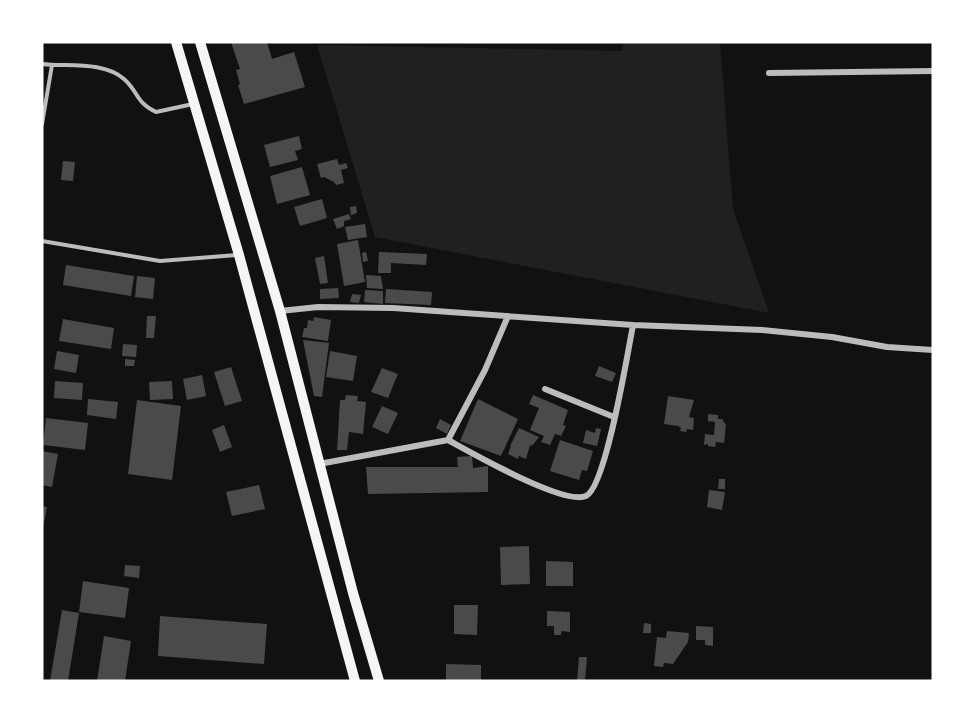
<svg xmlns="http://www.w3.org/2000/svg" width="975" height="723" viewBox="0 0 975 723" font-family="'Varela Round',sans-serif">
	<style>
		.green { fill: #202020 }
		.building { fill: #4a4a4a }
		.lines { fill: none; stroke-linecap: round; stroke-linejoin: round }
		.service { stroke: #bcbcbc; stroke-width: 4 }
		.minor { stroke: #bcbcbc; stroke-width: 6 }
		.primary { stroke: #f5f5f5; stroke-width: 10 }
	</style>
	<rect width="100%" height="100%" fill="#111"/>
	<path class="green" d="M623 42H720L733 209 769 313 375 237 317 45 622 51Z"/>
	<path class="building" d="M231 42H267L272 59 294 52 305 87 244 104 238 85 240 84 236 70 240 69Z
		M299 136 302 149 295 151 298 160 270 167 264 145Z
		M337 159 339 165 346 163 348 168 341 170 344 183 336 185 334 182 324 177 321 178 317 164Z
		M63 161 75 162 73 181 61 180Z
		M302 167 310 195 277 204 270 176Z
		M322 199 327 218 300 226 294 207Z
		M356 206 357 213 351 215 350 207Z
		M349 214 351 219 344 221V226L337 229 333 219Z
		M365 224 367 237 348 240 345 227Z
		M358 240 365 282 344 286 337 244Z
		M366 252 368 261 363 262 362 253Z
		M379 252 427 254 426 265 391 263V273H378Z
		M324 256 328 283 320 284 315 258Z
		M66 265 134 276 131 296 63 285Z
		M366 275 381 276 383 289 367 288Z
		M137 276 155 278 153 299 135 297Z
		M338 288 339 298 320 299V289Z
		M386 289 432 292 431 305 385 303Z
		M365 290 383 291V304L364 302Z
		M352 294 361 295 359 303 350 302Z
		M147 316H156L154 338H146Z
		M314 317 331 320 328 341 302 337 304 328H307L308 320 313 321Z
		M63 319 114 328 111 349 59 341Z
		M303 340 329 343 322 397 314 396Z
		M123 344 137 345 136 357 122 356Z
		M57 351 79 355 76 373 54 369Z
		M330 351 357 356 353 381 326 377Z
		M125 359 135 360 134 366H125Z
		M599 366 616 373 612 382 595 376Z
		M231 367 242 401 225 406 214 372Z
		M382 368 398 374 388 398 371 392Z
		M202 375 206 396 187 400 183 379Z
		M55 381 83 383 82 400 54 398Z
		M172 381 173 399 150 400 149 382Z
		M346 395 358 396 357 401 366 402 363 434 349 432 347 450H337L340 400H345Z
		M533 395 568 410 563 425 566 426 561 436 555 434 550 445 541 442 544 436 530 430 539 408 529 404Z
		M668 396 694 400 689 417 694 418 693 430 687 429 686 432 680 431 681 428 678 426 664 424Z
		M88 399 118 402 116 419 87 415Z
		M478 399 518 419 501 456 460 441Z
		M137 400 181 406 172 480 128 474Z
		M382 406 398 413 388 434 372 427Z
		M708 414 718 415V419H722L726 425 724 443 716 442 715 447 708 446V444L704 445 705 434 714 435 715 422 708 421Z
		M46 418 88 423 85 450 43 445Z
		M440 419 451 425 447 434 436 428Z
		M224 425 232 447 220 452 212 430Z
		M519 428 539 437 532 446 530 445 526 459 519 456 518 459 508 454 511 446H510Z
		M596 428 601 429 597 446 583 443 586 430 595 433Z
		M560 440 593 451 587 471 582 470 579 480 550 471Z
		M42 451 58 454 52 487 42 485Z
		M472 456 473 468 488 466V492L368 494 366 467H458L457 457Z
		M719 479H725V489H718Z
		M259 485 265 509 232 516 226 492Z
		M709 490 725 492 722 510 707 507Z
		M42 506 47 507 43 529H42Z
		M529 546 530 584 501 585 500 547Z
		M546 561 573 562V586H546Z
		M125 565 140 566 139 578 124 576Z
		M83 581 129 588 125 618 79 612Z
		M454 605H478L477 635 454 634Z
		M62 610 79 613 68 681H50Z
		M547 611 570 612V632L561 631V635H554V626H547Z
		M160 616 267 624 264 664 158 656Z
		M644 623 651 624V633H643Z
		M696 626 713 627V646L705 645V640H696Z
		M667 631 689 633 688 642 673 664 664 663 663 667 654 666 657 637 666 638Z
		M104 636 131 641 125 681H97Z
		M579 657H587L585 681H577Z
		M446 664 481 665V681H446Z"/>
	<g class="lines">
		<path class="service" d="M42 64C68 67 103 61 124 79 138 91 136 103 156 112L193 104
			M42 124 52 65
			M42 241 160 261 237 255"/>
		<path class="minor" d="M769 73 933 71
			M280 311 318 307 393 308 633 325 762 330 832 337 887 347 933 350
			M545 389 614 417
			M448 440C472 453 564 506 586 496 606 487 628 351 633 325
			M319 464 448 440 485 370 508 316"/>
		<path class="primary" d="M176 42 239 255 355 681
			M200 42 280 311 353 593 379 681"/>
	</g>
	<rect width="975" height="723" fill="none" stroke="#ffffff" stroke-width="87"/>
</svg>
